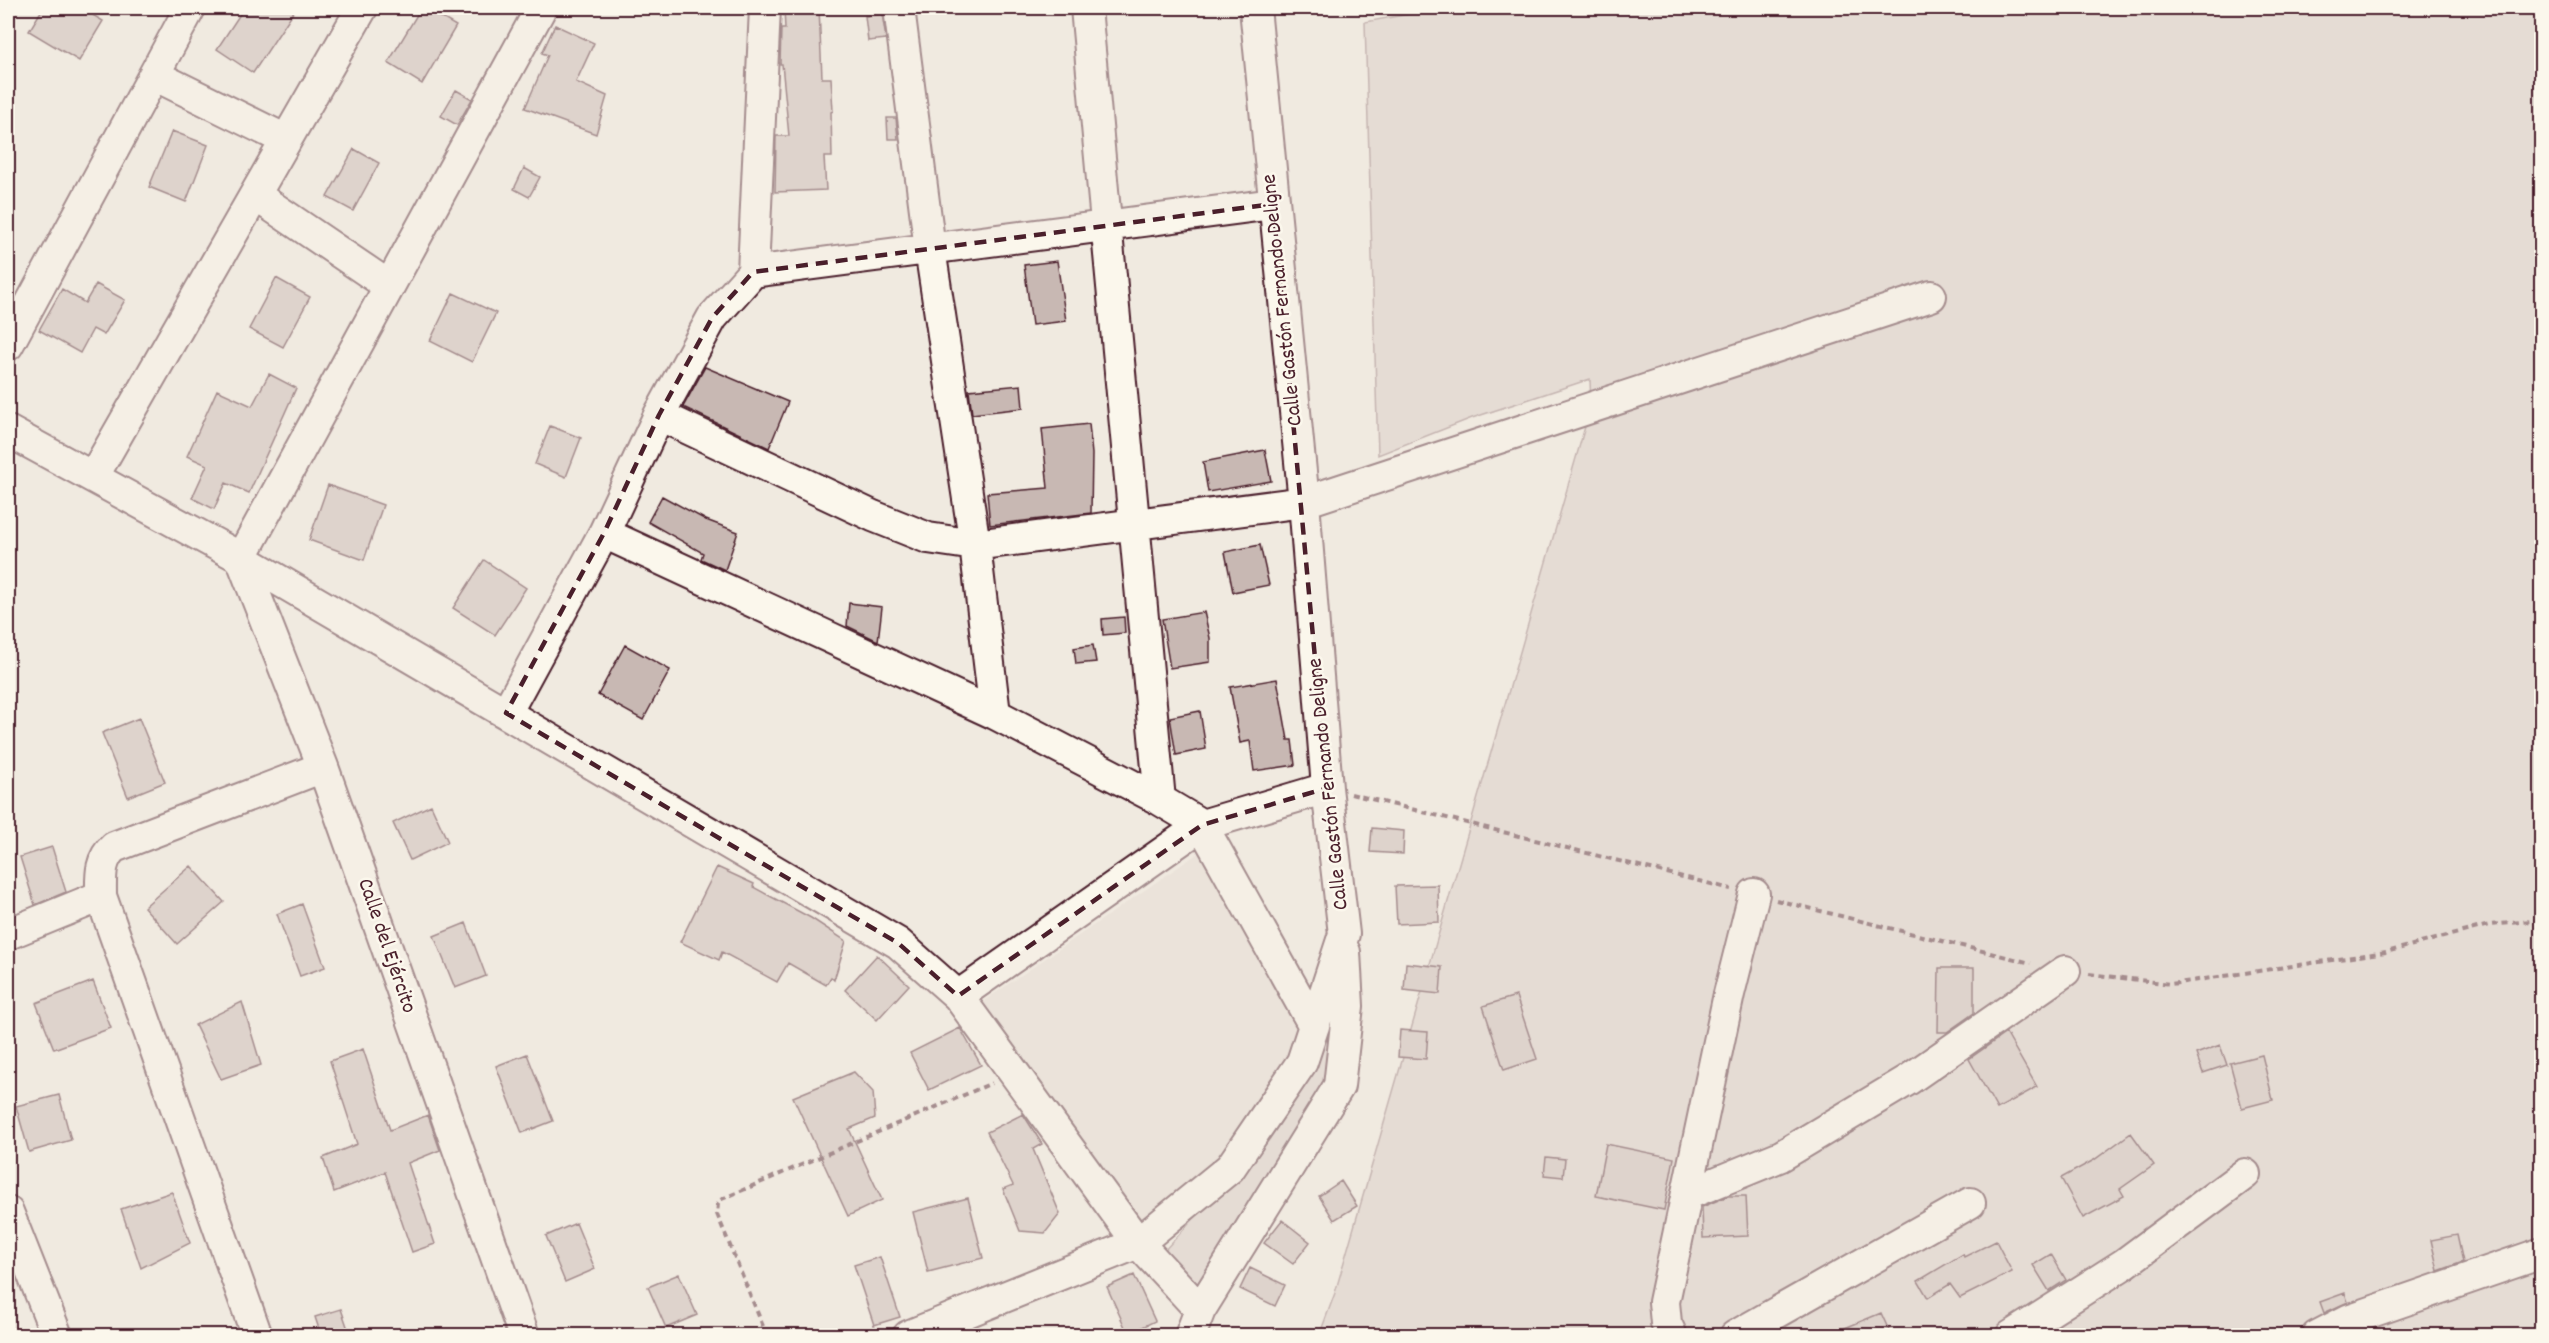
<svg xmlns="http://www.w3.org/2000/svg" width="2549" height="1343" viewBox="0 0 2549 1343" font-family="Dekko,sans-serif">
	<style>
		.built { fill: #e4dbd2 }
		.green { fill: #d8ccc6; stroke: #917678; stroke-width: 1.5 }
		.building { fill: #c8b8b3; stroke: #4a1f2b; stroke-width: 1.5 }
		.lines { fill: none; stroke-linecap: round; stroke-linejoin: round }
		.minor-casing { stroke: #4a1f2b; stroke-width: 34 }
		.path { stroke: #4a1f2b; stroke-width: 4; stroke-dasharray: 6 4.5; stroke-linecap: butt }
		.minor { stroke: #fbf7ec; stroke-width: 30 }
		.marked { fill: none; stroke: #4a1f2b; stroke-width: 4.5; stroke-dasharray: 12 8; stroke-linejoin: round }
		.labels { text-anchor: middle; dominant-baseline: central; stroke-width: 5; stroke-linejoin: round; paint-order: stroke }
		.street-label { font-size: 22px; fill: #4a1f2b; stroke: #fbf7ec }
	</style>
	<rect width="100%" height="100%" fill="#f0eae0"/>
	<filter id="ink" filterUnits="userSpaceOnUse"><feTurbulence type="fractalNoise" baseFrequency=".0167" numOctaves="2"/><feDisplacementMap in="SourceGraphic" scale="12" xChannelSelector="R" yChannelSelector="G"/><feConvolveMatrix kernelMatrix="1 2 1 2 8 2 1 2 1" color-interpolation-filters="sRGB"/></filter>
	<g filter="url(#ink)">
		<path class="built" d="M1203 850 1301 1023 1303 1046 1231 1156 1148 1225 1134 1223 981 1003Z"/>
		<path class="green" d="M1443 8H2541V1335L1319 1336 1335 1293 1591 406 1590 379 1472 418 1378 455 1365 22Z
			M1340 1008 1323 1084 1194 1291 1162 1253 1212 1199 1293 1096Z"/>
		<path class="building" d="M43 8H81L103 21 79 61 29 31Z
			M244 8H296L253 73 217 49Z
			M421 8H425L456 26 422 84 388 63Z
			M784 8H819L822 78H831L833 111 831 112 832 157H824L826 190 775 192 776 136H789L782 64H780L781 29H785Z
			M882 14 886 39 868 41 865 16Z
			M555 25 594 43 576 82 607 96 596 134 525 108 548 55 542 53Z
			M456 90 472 99 457 125 441 116Z
			M887 118H896L898 139H888Z
			M172 131 208 145 186 202 149 187Z
			M354 149 379 163 353 211 327 197Z
			M524 168 540 177 529 197 514 189Z
			M1057 261 1066 321 1032 325 1024 265Z
			M276 278 310 297 283 347 249 329Z
			M96 284 125 300 104 335 93 329 80 353 39 330 62 289 85 303Z
			M453 293 496 313 472 362 430 341Z
			M705 367 788 402 769 448 683 407Z
			M269 374 296 388 249 493 226 483 214 509 192 498 207 465 187 456 217 390 252 406Z
			M1021 385 1023 408 972 414 969 390Z
			M1089 424 1092 454 1091 513 990 525 987 493 1048 488 1042 429Z
			M550 426 581 438 566 477 535 464Z
			M1265 450 1271 481 1208 492 1203 462Z
			M328 485 383 505 364 560 309 540Z
			M662 496 706 520 738 532 725 570 701 559 703 553 648 522Z
			M1260 545 1269 585 1233 592 1225 552Z
			M484 560 526 588 495 635 453 608Z
			M849 603 882 607 878 641 847 626Z
			M1204 612 1210 638V662L1170 668 1162 619Z
			M1124 617 1125 633 1103 635 1102 619Z
			M625 645 670 670 643 720 598 695Z
			M1093 645 1096 662 1076 664 1074 648Z
			M1277 679 1288 740H1292L1295 765 1254 771 1250 741 1240 743 1230 687Z
			M1200 711 1206 749 1176 755 1170 717Z
			M139 718 165 782 128 797 102 733Z
			M431 805 448 842 410 860 393 823Z
			M1372 828 1404 831 1403 854 1370 852Z
			M52 847 66 892 35 905 20 857Z
			M191 866 224 902 177 944 144 907Z
			M717 867 754 884 753 887 811 918 846 941 834 980 831 977 826 985 788 963 777 982 722 952 719 960 680 942Z
			M1438 885 1439 922 1397 924 1395 886Z
			M302 904 325 967 300 976 277 914Z
			M466 923 486 976 455 988 434 936Z
			M877 955 909 985 877 1020 845 990Z
			M1406 963 1442 967 1440 994 1404 990Z
			M1939 968H1974V1013L1947 1032H1938Z
			M93 981 111 1028 54 1049 36 1003Z
			M1516 996 1537 1059 1504 1070 1483 1006Z
			M242 1002 261 1065 221 1079 195 1025Z
			M960 1028 981 1065 929 1090 910 1053Z
			M1400 1030 1428 1032 1426 1059 1398 1057Z
			M2006 1033 2037 1087 1997 1109 1969 1059Z
			M2220 1045 2227 1065 2203 1073 2196 1054Z
			M363 1049 390 1130 428 1115 440 1150 408 1163 435 1244 412 1252 385 1172 334 1192 323 1158 357 1144 330 1061Z
			M527 1054 553 1121 522 1133 496 1066Z
			M2262 1055 2273 1100 2242 1108 2230 1063Z
			M854 1072 873 1092 875 1118 849 1129 882 1200 848 1216 793 1097Z
			M59 1095 71 1140 29 1152 16 1106Z
			M1023 1114 1042 1144 1033 1149 1060 1214 1045 1233 1020 1231 1003 1189 1013 1185 987 1132Z
			M2131 1133 2154 1165 2120 1189 2124 1196 2083 1218 2061 1178 2094 1160Z
			M1606 1144 1674 1158 1664 1210 1596 1196Z
			M1546 1157 1565 1159 1563 1177 1544 1175Z
			M1341 1181 1357 1206 1334 1220 1319 1196Z
			M172 1192 190 1243 141 1268 121 1209Z
			M1728 1196H1746L1748 1236 1703 1238 1702 1207Z
			M968 1198 983 1258 928 1272 913 1212Z
			M1282 1220 1310 1242 1293 1264 1264 1243Z
			M576 1223 595 1269 565 1282 546 1236Z
			M2457 1235 2463 1262 2438 1271 2431 1240Z
			M1996 1241 2012 1272 1960 1298 1950 1284 1928 1298 1918 1281 1963 1254 1964 1257Z
			M2051 1254 2066 1280 2049 1291 2033 1265Z
			M880 1257 900 1317 874 1325 854 1265Z
			M1250 1268 1285 1285 1275 1306 1240 1289Z
			M679 1274 697 1315 666 1328 648 1287Z
			M1134 1275 1155 1321 1128 1334 1107 1287Z
			M2345 1293 2348 1302 2324 1313 2320 1302Z
			M341 1309 350 1335H321L315 1317Z
			M1881 1313 1891 1335H1828Z"/>
		<g class="lines">
			<g class="minor-casing">
				<path id="minor" d="M899 8 930 249 975 545 995 714
					M1086 8 1160 800
					M154 75 286 140
					M255 195 389 286
					M753 272 765 8
					M8 345 190 8
					M659 415 873 516 928 538 975 545 1304 502 1931 296
					M8 431 241 558 898 943 958 996 1138 1243 1200 1310
					M93 477 362 8
					M604 533 995 714 1160 800 1202 825 1314 1026
					M241 558 323 767 524 1336
					M241 558 541 8
					M506 713 604 533 659 415 712 318 753 272 1273 204
					M8 934 101 896
					M958 996 1202 825 1327 788
					M1688 1194 1781 1156 1908 1080 2065 971
					M8 1212 57 1336
					M257 1336 101 896C101 877 99 860 114 847L323 767
					M908 1336 1138 1243 1230 1168 1302 1062 1344 934 1327 788 1304 502 1255 8
					M1190 1336 1200 1310 1339 1086 1348 1006 1345 952
					M1672 1336 1666 1323 1664 1302 1729 994 1754 894
					M1735 1336 1970 1203
					M2011 1336 2124 1264 2245 1174
					M2317 1336 2348 1320 2542 1253"/>
			</g>
			<path class="path" d="M1351 794 1731 889
				M1776 900 2031 963
				M2089 974 2171 984 2386 952 2489 925 2542 920
				M767 1336 717 1214 718 1204 722 1199 992 1083"/>
			<use href="#minor" class="minor"/>
		</g>
	</g>
	<path d="M0 0H2549V1343H0ZM1273 204 1327 788 1202 825 958 996 898 943 506 713 604 533 659 415 712 318 753 272Z" fill="#f0eae0" fill-opacity=".55" fill-rule="evenodd"/>
	<path class="marked" d="M1273 204 1327 788 1202 825 958 996 898 943 506 713 604 533 659 415 712 318 753 272Z"/>
	<g class="labels">
		<g class="street-label">
			<text transform="translate(1283 300) rotate(-96)">Calle Gastón Fernando Deligne</text>
			<text transform="translate(1329 784) rotate(-96)">Calle Gastón Fernando Deligne</text>
			<text transform="translate(386 946) rotate(71)">Calle del Ejército</text>
		</g>
	</g>
	<rect width="2549" height="1343" fill="none" stroke="#fbf7ec" stroke-width="30"/>
	<rect x="15" y="15" width="2519" height="1313" fill="none" stroke="#4a1f2b" stroke-width="2" filter="url(#ink)"/>
</svg>
